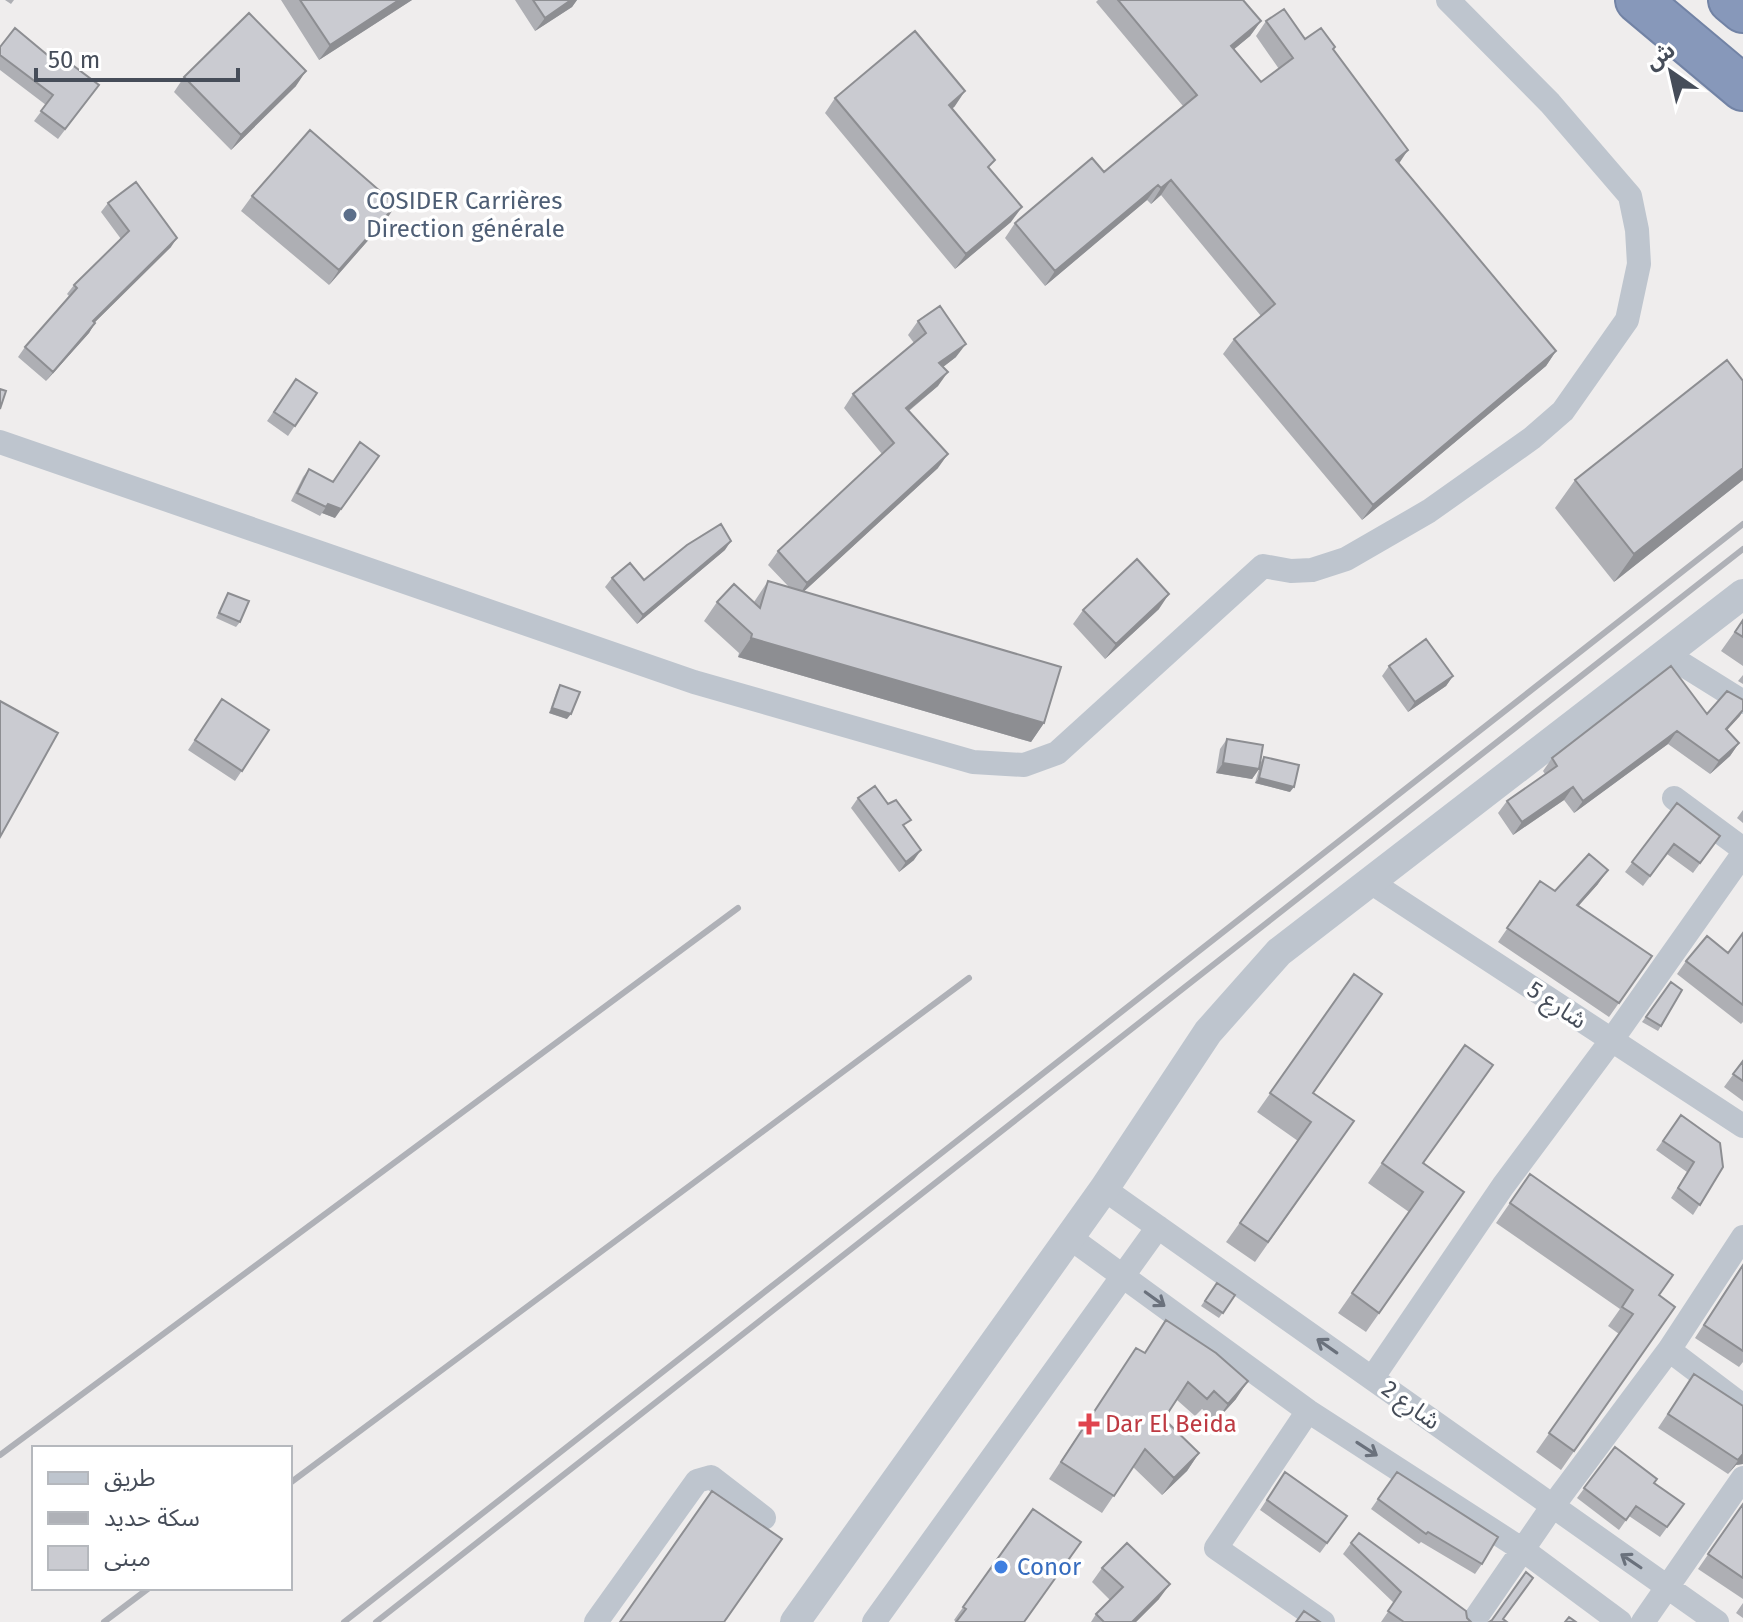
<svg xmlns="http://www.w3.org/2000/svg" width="1743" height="1622" viewBox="0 0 1743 1622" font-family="'Fira Sans','Noto Sans Arabic',sans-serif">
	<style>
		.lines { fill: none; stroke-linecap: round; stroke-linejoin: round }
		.motorway-casing { stroke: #7283a5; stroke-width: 48 }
		.minor { stroke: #bec5ce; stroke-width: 24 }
		.tertiary { stroke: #bec5ce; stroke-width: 30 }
		.motorway { stroke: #8798ba; stroke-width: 44 }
		.rail { stroke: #afb1b7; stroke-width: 6 }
		.wall { fill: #aeafb4 }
		.shaded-wall { fill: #8d8e92 }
		.building { fill: #cacbd1; stroke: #8d8e92; stroke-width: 2 }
		.oneway { stroke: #6a717c }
		.service-dot { fill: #5c6f8a; stroke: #fff; stroke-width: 3 }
		.health-dot { fill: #e0444e; stroke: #fff; stroke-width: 3 }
		.shop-dot { fill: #3f7fe0; stroke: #fff; stroke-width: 3 }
		.labels { text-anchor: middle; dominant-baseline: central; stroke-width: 7; stroke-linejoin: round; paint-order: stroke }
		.service-label { font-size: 24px; fill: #4e5e75; stroke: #fff; text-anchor: start }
		.street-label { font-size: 24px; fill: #464d59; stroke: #fff }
		.health-label { font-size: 24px; fill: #be3a42; stroke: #fff; text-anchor: start }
		.shop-label { font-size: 24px; fill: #366cbe; stroke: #fff; text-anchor: start }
	</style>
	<rect width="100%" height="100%" fill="#efeded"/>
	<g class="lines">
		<g class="motorway-casing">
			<path id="motorway" d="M1638 0 1743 88
				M1731 0 1743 10"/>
		</g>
		<path class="minor" d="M0 442 694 682 973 762 1024 765 1057 753 1263 566 1291 571 1312 570 1346 559 1429 511 1532 438 1563 411 1627 320 1639 264 1637 230 1630 196 1550 103 1448 0
			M1666 654 1743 702
			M1674 798 1743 849
			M1372 883 1743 1126
			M1104 1189 1717 1622
			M1069 1237 1308 1411 1523 1550 1620 1622
			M1669 1350 1743 1406
			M1373 1377 1503 1186 1611 1041 1743 854
			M1308 1411 1216 1548 1323 1622
			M596 1622 697 1481 711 1477 764 1518
			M874 1622 1158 1227
			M1473 1622 1552 1507 1669 1350 1743 1237
			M1643 1622 1743 1478"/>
		<path class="tertiary" d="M795 1622 1104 1189 1208 1032 1279 952 1743 594"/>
		<use href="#motorway" class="motorway"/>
		<path class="rail" d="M0 1455 738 908
			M290 1483 969 978
			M104 1622 149 1588
			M344 1622 1743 524
			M376 1622 1743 549"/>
	</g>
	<path class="wall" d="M5 0H14L11 4Z
		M281 0H412L319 60Z
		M515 0H577L572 7 535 31Z
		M1098 0H1243L1261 21 1250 36 1234 49 1261 82 1279 69 1256 36 1266 21 1305 39 1335 47 1333 50 1399 163 1556 351 1546 366 1362 520 1223 354 1234 339 1261 316 1161 195 1151 204 1147 200 1045 286 1005 238 1015 223 1104 172 1183 106 1096 2Z
		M0 47 51 58 99 85 58 139 34 121 46 105 0 70Z
		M184 77 296 86 231 150 174 92Z
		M835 98 955 106 952 109 989 169 1011 222 955 269 825 113Z
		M252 196 386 220 329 285 241 211Z
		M108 203 171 247 94 323H95L89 333 46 381 18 357 25 347 69 296 67 294 74 285 121 239 101 212Z
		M918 321 956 357 943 367 938 386 909 411 938 468 803 592 1044 723 1031 742 738 657 739 653 704 621 717 602H754L768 581 789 587 768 565 778 551 882 454 844 408 853 394 914 343 908 335Z
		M296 379 317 393 288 436 267 421Z
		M1743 381V480L1614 582 1555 508 1575 480Z
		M309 469 335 518 322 513 320 516 291 501 303 477Z
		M725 550 637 624 605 587 612 578 644 580Z
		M228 593 240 622 236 627 216 618Z
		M1159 609 1105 659 1073 624 1083 610Z
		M1743 620V666L1721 651Z
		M1389 666 1453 676 1446 686 1408 712 1382 676Z
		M1743 675V684L1738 681Z
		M560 685 567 719 549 713 557 690Z
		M222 699 269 730 235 781 188 750Z
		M1743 700V711L1727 730 1739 743 1730 756 1710 774 1668 744 1574 813 1564 800 1513 835 1498 813 1507 801 1545 774 1543 771 1552 758 1707 714Z
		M1227 739 1259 769 1261 762 1264 757 1290 792 1255 783 1259 769 1252 779 1216 773 1220 749Z
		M858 798 888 804 905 828 914 860 899 872 851 808Z
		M1677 803 1720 836 1693 873 1667 854 1643 886 1625 872Z
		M1743 810V823L1737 818Z
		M1540 881 1555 891 1598 884 1578 906 1652 956 1609 1017 1498 942Z
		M1743 933V1022L1741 1024 1677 974 1686 961 1728 953Z
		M1354 974 1313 1093 1354 1121 1255 1262 1226 1242 1298 1141 1257 1112Z
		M1671 982 1661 1026 1658 1031 1642 1022Z
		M1465 1045 1424 1164 1464 1192 1366 1332 1338 1313 1409 1212 1368 1183Z
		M1743 1061V1101L1724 1087Z
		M1681 1115 1723 1167 1693 1215 1671 1198 1687 1172 1656 1150Z
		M1530 1174 1659 1296 1675 1307 1561 1470 1536 1452 1619 1334 1608 1326 1620 1309 1496 1223Z
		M1743 1264V1362L1739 1367 1695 1338Z
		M1217 1283 1235 1295 1219 1318 1201 1306Z
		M1166 1320 1236 1399 1216 1421 1202 1409 1195 1416 1177 1400 1164 1419 1199 1453 1187 1471 1162 1495 1133 1467 1102 1513 1049 1479 1136 1348 1144 1353Z
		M1694 1374 1743 1464 1736 1465 1728 1474 1658 1428Z
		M1615 1447 1654 1483 1684 1504 1660 1537 1629 1516 1619 1530 1577 1498Z
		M1285 1472 1347 1516 1320 1553 1260 1510Z
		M1397 1472 1482 1564 1475 1574 1421 1542 1419 1544 1371 1509Z
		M1743 1504V1599L1698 1569Z
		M1033 1509 1081 1542 956 1622 954 1620Z
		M1351 1543 1467 1618 1471 1622H1381L1394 1603 1343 1554Z
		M1102 1568 1159 1599 1136 1622H1091L1096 1614 1110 1600 1092 1582Z
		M1743 1603V1618L1736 1613Z"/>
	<path class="shaded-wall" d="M399 0H412L319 60 330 45Z
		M571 0H577L572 7 535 31 545 18Z
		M1261 21 1250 36 1220 61 1231 46Z
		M306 71 296 86 231 150 241 135Z
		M965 91 955 106 939 120 949 105Z
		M1408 150 1398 165 1396 160Z
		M1171 180 1161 195 1151 204 1161 188Z
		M1158 185 1147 200 1045 286 1055 271Z
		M396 205 386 220 329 285 339 270Z
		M1022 207 1011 222 955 269 966 254Z
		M177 238 171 247 86 331 93 321Z
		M95 323 89 333 46 381 53 372Z
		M966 344 956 357 930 377 939 363Z
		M1556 351 1546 366 1362 520 1373 505Z
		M948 372 938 386 896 421 906 408Z
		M948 454 938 468 798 597 807 583Z
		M379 456 335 518 322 513 328 504Z
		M1743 468V480L1614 582 1634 554Z
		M731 541 725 550 637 624 643 615Z
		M1169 594 1159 609 1105 659 1116 644Z
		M751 638 1044 723 1031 742 738 657Z
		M1453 676 1446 686 1408 712 1415 702Z
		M552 708 571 714 567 719 549 713Z
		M1743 710 1740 716 1717 741 1726 729Z
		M1677 731 1668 744 1574 813 1583 801Z
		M1739 743 1730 756 1710 774 1719 761Z
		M1223 763 1259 769 1252 779 1216 773Z
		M1259 778 1294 787 1290 792 1255 783Z
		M1573 787 1564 800 1513 835 1522 822Z
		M921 850 914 860 899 872 906 862Z
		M1608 870 1598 884 1567 919 1577 905Z
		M1248 1381 1236 1399 1216 1421 1228 1404Z
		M1199 1453 1187 1471 1162 1495 1174 1478Z
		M1743 1454V1464L1736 1465 1728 1474Z
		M1170 1584 1159 1599 1136 1622H1132Z"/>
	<path class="building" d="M300 0H399L330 45Z
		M533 0H571L545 18Z
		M1118 0H1243L1261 21 1231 46 1261 82 1293 58 1266 21 1284 9 1305 39 1321 28 1335 47 1333 49 1408 150 1396 160 1556 351 1373 505 1234 339 1275 304 1171 180 1161 188 1158 185 1055 271 1015 223 1092 158 1104 172 1197 95Z
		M249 13 306 71 241 135 184 77Z
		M15 28 51 58 55 52 99 85 65 129 41 111 53 95 0 55V47Z
		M915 31 965 91 949 105 995 160 988 167 1022 207 966 254 835 98Z
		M310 130 396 205 339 270 252 196Z
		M136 182 177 238 93 321 95 323 53 372 25 347 77 288 74 285 129 231 108 203Z
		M940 306 966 344 939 363 948 372 906 408 948 454 807 583 778 551 894 443 853 394 926 333 918 321Z
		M1727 360 1743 381V468L1634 554 1575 480Z
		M296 379 317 393 295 426 274 412Z
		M0 389 6 391 0 409Z
		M360 442 379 456 341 509 328 504 326 507 297 493 309 469 333 482Z
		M721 524 731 541 643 615 612 578 630 563 644 580 687 545Z
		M1137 559 1169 594 1116 644 1083 610Z
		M768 581 1061 667 1044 723 751 638 752 634 717 602 734 584 760 608Z
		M228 593 249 601 240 622 219 613Z
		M1743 620V637L1735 632Z
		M1426 639 1453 676 1415 702 1389 666Z
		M1671 666 1707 714 1727 691 1743 700V710L1726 729 1739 743 1719 761 1677 731 1583 801 1573 787 1522 822 1507 801 1557 766 1552 758Z
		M560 685 580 692 571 714 552 708Z
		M222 699 269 730 242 771 195 740Z
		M0 701 58 733 0 837Z
		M1227 739 1263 745 1259 769 1223 763Z
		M1264 757 1299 765 1294 787 1259 778Z
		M875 786 888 804 896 800 911 820 903 825 921 850 906 862 858 798Z
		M1677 803 1720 836 1700 863 1674 844 1650 876 1632 862Z
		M1589 854 1608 870 1577 905 1652 956 1619 1003 1507 928 1540 881 1555 891Z
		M1743 933V1005L1686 961 1707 936 1728 953Z
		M1354 974 1382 994 1313 1093 1354 1121 1268 1242 1240 1223 1311 1122 1270 1093Z
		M1671 982 1682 990 1661 1026 1646 1017Z
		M1465 1045 1493 1065 1423 1163 1464 1192 1379 1313 1352 1293 1423 1192 1382 1163Z
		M1743 1061V1081L1733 1074Z
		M1681 1115 1720 1143 1723 1167 1700 1205 1678 1188 1694 1162 1663 1141Z
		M1530 1174 1673 1275 1659 1295 1675 1307 1574 1451 1549 1433 1633 1314 1622 1307 1633 1290 1510 1203Z
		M1743 1265V1351L1704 1325Z
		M1217 1283 1235 1295 1223 1313 1205 1301Z
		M1166 1320 1216 1353 1248 1381 1228 1404 1214 1391 1207 1399 1188 1382 1164 1419 1199 1453 1174 1478 1145 1449 1114 1496 1061 1462 1136 1348 1145 1353Z
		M1694 1374 1743 1406V1454L1738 1460 1668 1414Z
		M1615 1447 1657 1479 1654 1483 1684 1504 1667 1527 1636 1506 1626 1520 1584 1488Z
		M1285 1472 1347 1516 1327 1543 1267 1500Z
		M1397 1472 1498 1537 1482 1564 1428 1532 1426 1534 1378 1499Z
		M712 1491 782 1539 724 1622H620Z
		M1743 1504V1578L1708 1554Z
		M1033 1509 1081 1542 1024 1622H956L966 1609 963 1607Z
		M1359 1533 1466 1611 1467 1618 1471 1622H1404L1388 1611 1401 1592 1351 1543Z
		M1127 1543 1170 1584 1132 1622H1104L1096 1614 1123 1587 1102 1568Z
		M1526 1572 1533 1578 1503 1619 1507 1622H1489L1492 1620Z
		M1304 1611 1320 1622H1296Z
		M1569 1617 1576 1622H1565Z"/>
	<defs><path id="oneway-shaft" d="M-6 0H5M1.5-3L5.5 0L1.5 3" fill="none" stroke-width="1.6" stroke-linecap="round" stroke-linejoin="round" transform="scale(2)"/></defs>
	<g class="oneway">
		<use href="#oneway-shaft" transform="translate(1155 1299) rotate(36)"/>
		<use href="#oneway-shaft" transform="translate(1327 1346) rotate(-145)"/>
		<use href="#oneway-shaft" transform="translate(1367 1449) rotate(33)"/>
		<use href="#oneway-shaft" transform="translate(1631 1561) rotate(-146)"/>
	</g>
	<circle class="service-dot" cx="350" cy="215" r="8"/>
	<path class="health-dot" d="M1085 1412h8v8h8v8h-8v8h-8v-8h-8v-8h8z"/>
	<circle class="shop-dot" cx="1001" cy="1567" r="8"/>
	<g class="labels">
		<g class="service-label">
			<text x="366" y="201">COSIDER Carrières<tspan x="366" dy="28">Direction générale</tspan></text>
		</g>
		<g class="street-label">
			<text transform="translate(1557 1005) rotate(34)">شارع 5</text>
			<text transform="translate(1411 1405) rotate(36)">شارع 2</text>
		</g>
		<g class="health-label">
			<text x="1105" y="1424">Dar El Beida</text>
		</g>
		<g class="shop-label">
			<text x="1017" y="1567">Conor</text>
		</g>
	</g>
	<rect x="32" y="1446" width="260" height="144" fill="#ffffff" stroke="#b5b8bd" stroke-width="2"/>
	<rect x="48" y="1472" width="40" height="12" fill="#bec5ce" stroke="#b5b8bd" stroke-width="2"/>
	<text x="104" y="1486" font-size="24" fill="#464d59">طريق</text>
	<rect x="48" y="1512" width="40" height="12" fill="#afb1b7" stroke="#b5b8bd" stroke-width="2"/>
	<text x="104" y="1526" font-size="24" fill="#464d59">سكة حديد</text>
	<rect x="48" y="1546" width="40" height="24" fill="#cacbd1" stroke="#b5b8bd" stroke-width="2"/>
	<text x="104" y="1566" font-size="24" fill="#464d59">مبنى</text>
	<g transform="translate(1671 72) rotate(326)" stroke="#ffffff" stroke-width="6" paint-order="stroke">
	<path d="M0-6L14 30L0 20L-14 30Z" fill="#464d59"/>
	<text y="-12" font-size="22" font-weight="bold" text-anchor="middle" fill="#464d59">ش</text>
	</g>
	<path d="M36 68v12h202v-12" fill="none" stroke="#464d59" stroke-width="4"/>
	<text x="48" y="68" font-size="24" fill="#464d59" stroke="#ffffff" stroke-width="6" paint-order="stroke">50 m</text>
</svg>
